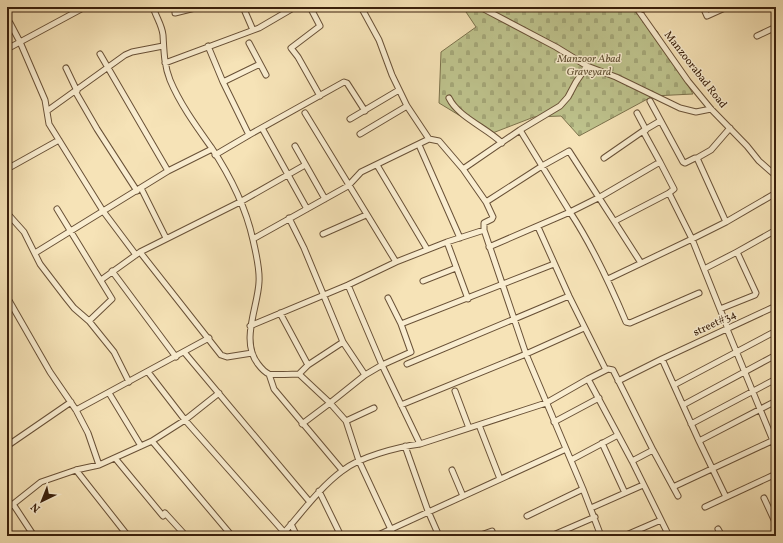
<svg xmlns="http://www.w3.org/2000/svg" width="783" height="543" viewBox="0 0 783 543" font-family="Vollkorn,serif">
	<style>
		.cemetery { fill: url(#cemetery-stones); stroke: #7c724c }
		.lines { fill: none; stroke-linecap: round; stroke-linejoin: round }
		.street-casing { stroke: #695137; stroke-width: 7 }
		.street { stroke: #f9edd0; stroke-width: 5 }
		.labels { text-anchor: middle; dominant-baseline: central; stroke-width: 3; stroke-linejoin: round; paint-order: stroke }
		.park-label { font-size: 11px; font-style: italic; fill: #625133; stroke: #f9edd0 }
		.street-label { font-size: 11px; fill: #3a200c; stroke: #f9edd0 }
	</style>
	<defs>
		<pattern id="cemetery-stones" width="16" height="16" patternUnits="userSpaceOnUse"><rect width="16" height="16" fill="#bec38d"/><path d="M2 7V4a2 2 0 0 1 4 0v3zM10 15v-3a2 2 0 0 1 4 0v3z" fill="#a4a778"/></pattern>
	</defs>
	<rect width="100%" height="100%" fill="#f6e3b7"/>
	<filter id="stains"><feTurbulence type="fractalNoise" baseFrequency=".005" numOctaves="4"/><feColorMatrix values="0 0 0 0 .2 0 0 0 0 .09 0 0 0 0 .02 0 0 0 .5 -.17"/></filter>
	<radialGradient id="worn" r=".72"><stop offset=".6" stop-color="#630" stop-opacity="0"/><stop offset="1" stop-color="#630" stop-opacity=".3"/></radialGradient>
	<path class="cemetery" d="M469 7H630L657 31 693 94 653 96 579 136 561 116 534 117 490 134 439 103 441 52 476 27 464 9Z"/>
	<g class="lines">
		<g class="street-casing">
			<path id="street" d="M153 7C156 17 162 25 163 35 164 51 164 65 170 80 180 104 196 126 211 147 229 174 246 208 253 240 256 253 260 269 259 282 258 307 240 341 258 364 261 368 264 372 269 374 272 375 294 374 299 374L330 403 346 421 359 461 394 536
				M175 7V13L199 7
				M243 7 253 30
				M310 7 320 26 291 48 298 57 320 96
				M361 7 379 40 392 75 407 106 429 139
				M480 7 556 47 587 66 616 77 680 108 696 112 711 109
				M636 7 688 81 711 109 747 146 759 161 776 176
				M703 7 707 16 727 7
				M639 11 648 7
				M10 23 20 42 45 100 49 124 103 211 136 255
				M757 36 776 27
				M249 43 266 75
				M208 46 223 82 249 135
				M7 49 85 7
				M100 54 168 171
				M165 63 259 28 295 7
				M66 68 77 91
				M223 82 260 64
				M75 91 97 129 137 191
				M449 98C458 117 487 128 502 143
				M650 101 683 162 685 163 695 158H697
				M47 111 125 55 132 52 163 46
				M305 113 396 262
				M637 113 646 130
				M350 119 399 90
				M262 128 307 209
				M643 131 660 162 600 197 570 212C593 247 610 284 626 322L630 323 699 293
				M360 134 407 106
				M419 145 460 238
				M295 146 325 199
				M215 155 249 135 344 82 347 83 365 111
				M604 158 643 131 660 121
				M660 162 674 189 669 193
				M377 165 427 249
				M7 169 59 140
				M463 169 520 130 560 106 568 97 576 82 587 66
				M141 188 166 238
				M486 202 542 166 569 151 641 263
				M57 209 112 299 89 321
				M7 213 24 232 40 264 66 298 74 308 89 321 114 352 129 382
				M289 218 304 248 343 342 365 375
				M615 221 669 193 692 239 726 222 697 158 711 150 730 128
				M726 222 776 193
				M538 227 569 296 606 370
				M323 234 366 215
				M253 239 348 186 361 172 429 139 439 141 463 169 486 202 493 217 492 219 484 223V230
				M447 242 468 299
				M489 247 570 212 520 130
				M140 252 221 355 227 357 252 353
				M737 252 776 230
				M35 253 168 171 212 149
				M704 269 737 252 756 293 755 295 720 309
				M112 271 176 357
				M608 279 692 239 728 329
				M101 280 140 252 240 202 305 165
				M423 281 456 268
				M348 285 382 365 420 444
				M7 297 50 372 76 410 88 433 99 465
				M280 313 308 365
				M401 324 554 264
				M250 326 348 285 396 262 447 242 484 230 526 354 583 489 601 536
				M727 329 776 448
				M184 352 309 501
				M662 359 699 441 726 497
				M407 364 569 296
				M148 372 185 420 284 532
				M269 374 274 389 342 470
				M299 374 308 365 343 342
				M588 379 632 461 669 536
				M618 381 662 359 776 306
				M674 385 776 331
				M455 391 469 428
				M109 393 141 446
				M401 405 526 354 584 328
				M683 405 776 355
				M76 410 209 338
				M346 421 374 408
				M554 422 599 398
				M302 424 330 403 365 375 382 365 411 352 401 324 388 298
				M691 424 776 379
				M479 425 500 479
				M152 441 232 536
				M699 441 776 401
				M602 443 625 493
				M7 446 71 402
				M405 446 428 511 439 536
				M115 458 163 516 165 513 186 536
				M571 460 618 435
				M632 461 653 450
				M76 470 128 536
				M452 470 463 496
				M673 487 776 439
				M319 491 341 536
				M764 498 776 524
				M13 504 34 536
				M705 507 776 474
				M591 508 643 485
				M7 509 41 482 76 470 99 465 152 441 185 420 219 393
				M527 516 583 489
				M291 524 297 536
				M718 529 722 536
				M281 536C301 514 318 489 342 471 359 457 398 447 420 444L546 403 588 379 608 369 613 370 653 450 678 496
				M376 536 566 449
				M478 536 492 531
				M551 536 595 517
				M624 536 661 520
				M686 536 688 535"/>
		</g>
		<use href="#street" class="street"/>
	</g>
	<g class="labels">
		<g class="park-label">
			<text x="589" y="59">Manzoor Abad<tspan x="589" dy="13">Graveyard</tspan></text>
		</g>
		<g class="street-label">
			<text transform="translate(695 70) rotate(52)">Manzoorabad Road</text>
			<text transform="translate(715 324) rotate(-25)">street#34</text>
		</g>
	</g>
	<rect width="783" height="543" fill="none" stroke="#f6e3b7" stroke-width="24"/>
	<rect x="8" y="8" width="767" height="527" fill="none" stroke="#3a200c" stroke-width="2"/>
	<rect x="12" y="12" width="759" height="519" fill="none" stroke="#3a200c"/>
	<g transform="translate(42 501) rotate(223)" stroke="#f9edd0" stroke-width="3" paint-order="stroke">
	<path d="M0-3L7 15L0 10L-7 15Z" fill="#3a200c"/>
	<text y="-6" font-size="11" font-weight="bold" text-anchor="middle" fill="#3a200c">N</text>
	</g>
	<rect width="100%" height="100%" filter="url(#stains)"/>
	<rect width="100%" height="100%" fill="url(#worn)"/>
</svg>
